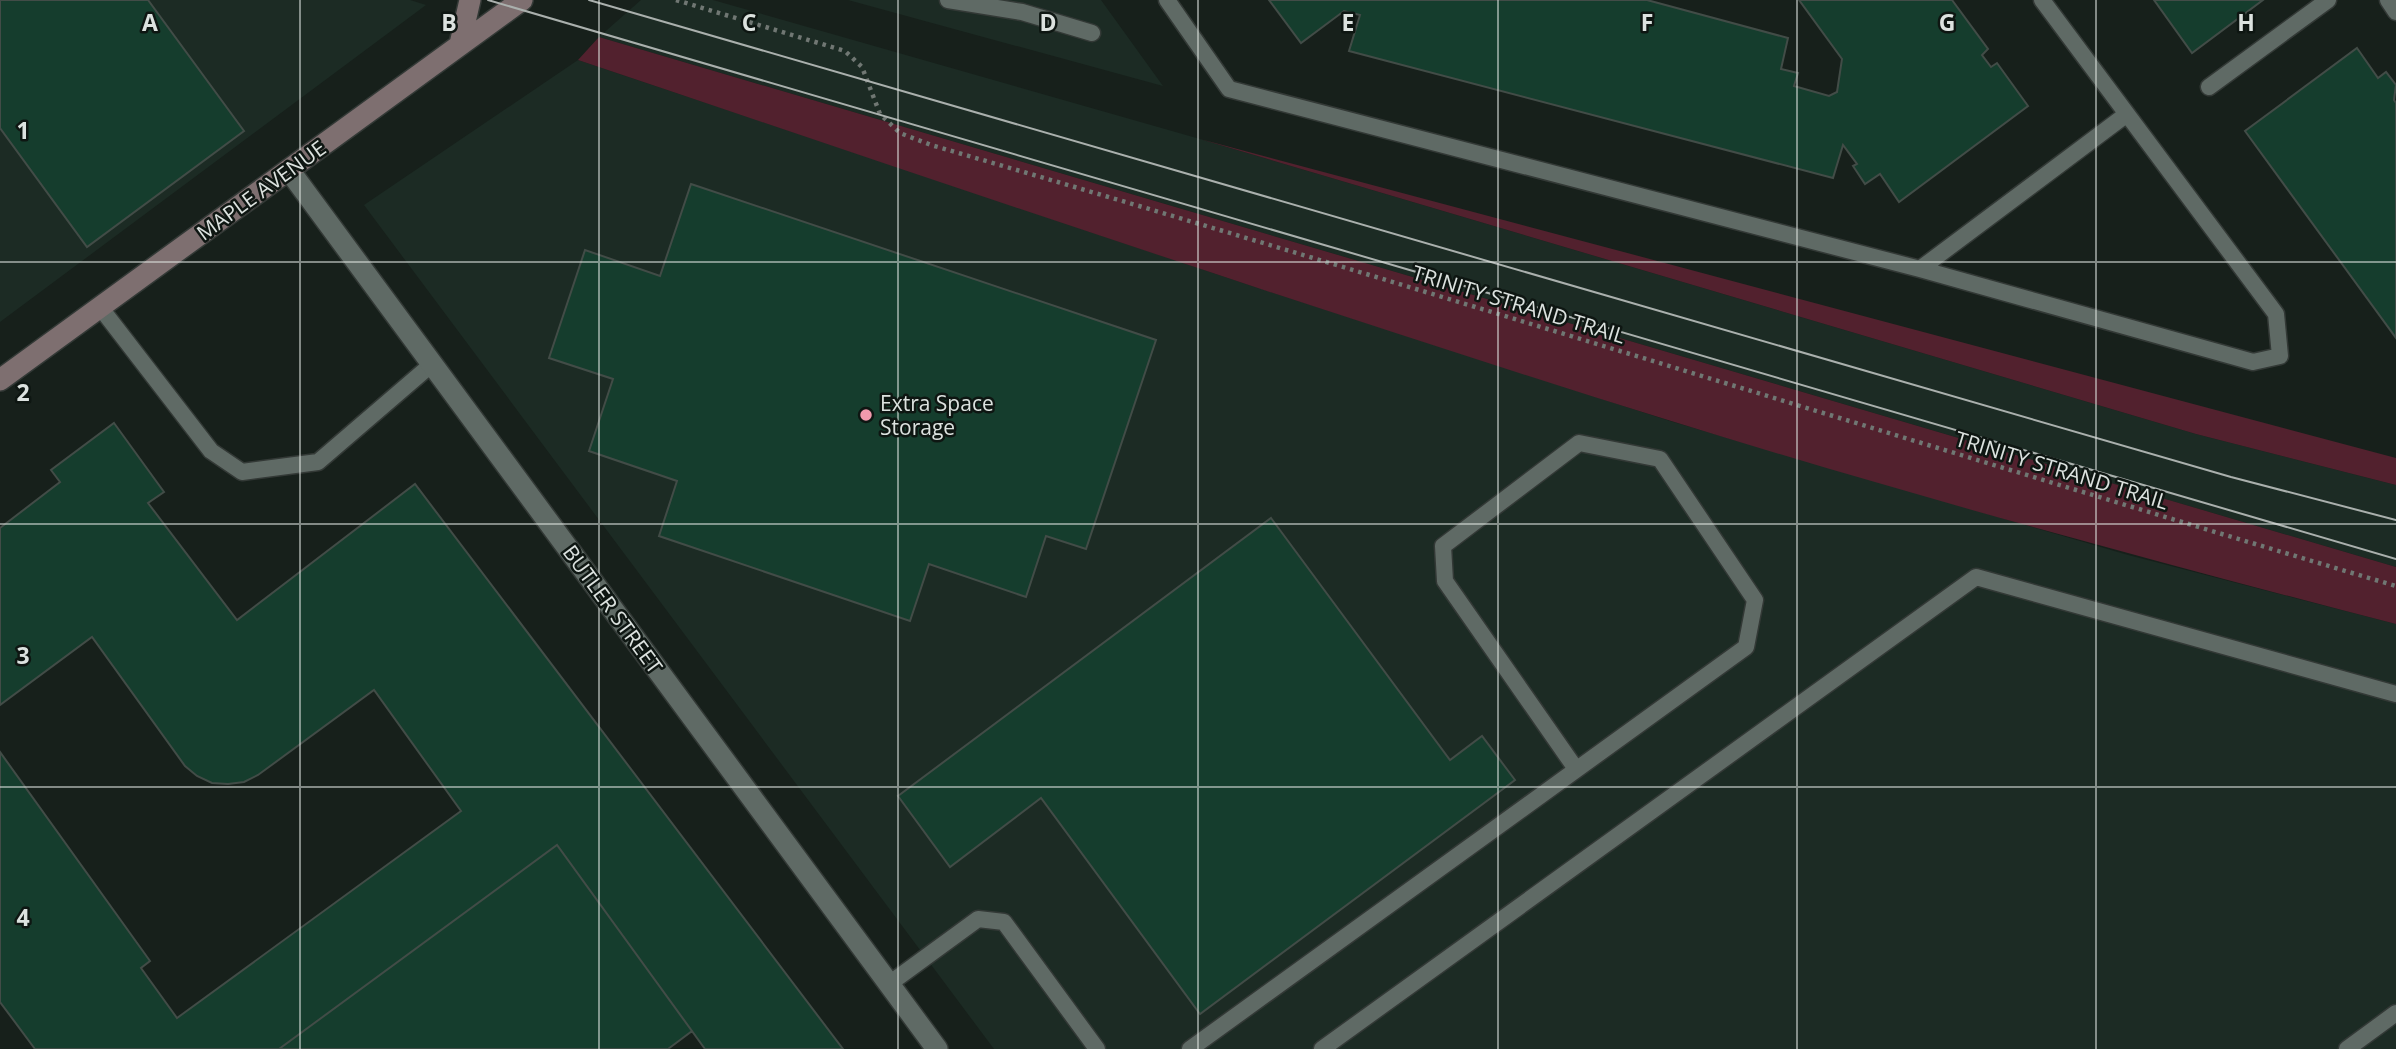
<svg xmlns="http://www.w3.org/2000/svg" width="2396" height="1049" viewBox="0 0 2396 1049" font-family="'Open Sans',sans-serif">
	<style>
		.built { fill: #1c2b24 }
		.green { fill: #52212e }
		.building { fill: #153d2d; stroke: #424c47; stroke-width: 2 }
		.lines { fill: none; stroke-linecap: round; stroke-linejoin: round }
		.lane-casing { stroke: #333936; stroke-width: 19 }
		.street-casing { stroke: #333936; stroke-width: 24 }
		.secondary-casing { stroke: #333936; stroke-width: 24 }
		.path { stroke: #707773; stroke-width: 4.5; stroke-dasharray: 3.5 5; stroke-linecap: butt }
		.lane { stroke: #5f6a65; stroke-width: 16 }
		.street { stroke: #5f6a65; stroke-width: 21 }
		.secondary { stroke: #7e6f70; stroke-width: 21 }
		.tram { stroke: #aab0ad; stroke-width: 2 }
		.grid { fill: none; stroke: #dce2df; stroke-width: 2; stroke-opacity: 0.55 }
		.poi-dot { fill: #f29aad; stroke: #0e1612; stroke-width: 2.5 }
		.labels { text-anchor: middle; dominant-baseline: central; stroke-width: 5; stroke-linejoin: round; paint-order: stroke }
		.street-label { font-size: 21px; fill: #dce2df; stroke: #0e1612 }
		.poi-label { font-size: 21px; fill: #dce2df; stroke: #0e1612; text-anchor: start }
		.grid-label { font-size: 23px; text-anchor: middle; font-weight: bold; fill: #dce2df; stroke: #0e1612; stroke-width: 5; stroke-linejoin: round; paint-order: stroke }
	</style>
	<rect width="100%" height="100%" fill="#17201b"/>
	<path class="built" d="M0 0H410L426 5 0 322Z
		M641 0H713L1200 139 2196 434 2396 485V567L599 37Z
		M848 0H1101L1163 86Z
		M578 60 1240 282 1670 421 2128 555 2396 624V1049H994L364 205Z"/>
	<path class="green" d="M599 37 2396 567V624C2152 561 1909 495 1668 420 1303 306 941 182 578 60Z
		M1200 139 2396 458V485L2196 434Z"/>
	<path class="building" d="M0 0H148L244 131 87 247 0 128Z
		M1269 0H1647L1788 38 1781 69 1798 73 1794 86 1829 96 1837 92 1842 59 1799 0H1952L1988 49 1982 55 1991 67 1997 63 2028 106 1899 202 1880 174 1865 184 1853 166 1857 164 1843 145 1833 178 1349 51 1360 15 1344 11 1301 43Z
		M2154 0H2263L2192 53Z
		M2357 48 2378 78 2386 72 2396 85 2394 100 2396 103V338L2245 131Z
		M691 184 1156 340 1086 549 1046 536 1026 597 929 564 910 621 659 536 677 481 589 451 613 379 549 358 585 250 660 276Z
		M114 423 164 492 148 503 237 620 415 484 843 1049H705L557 845 279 1049H35L0 1002V752L150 961 141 968 177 1018 461 811 374 690 258 775 244 782 228 784 212 783 197 776 185 766 92 637 0 705V528L60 482 51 470Z
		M1271 518 1450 760 1482 736 1515 780 1200 1014 1041 798 950 867 898 796Z
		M557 845 692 1031 668 1049H279Z"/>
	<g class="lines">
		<g class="lane-casing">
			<path id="lane" d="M948 0 1022 12 1092 33
				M1167 0 1229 89 1920 269 2253 362 2280 356 2276 314 2042 0
				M2388 0 2396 12
				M2209 87 2328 0
				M1920 269 2127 114
				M100 307 211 451 242 472 318 462 432 364
				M889 984 978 919 1004 922 1097 1049
				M1190 1049 1746 647 1755 600 1660 459 1579 443 1443 546 1445 581 1576 769
				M1322 1049 1976 577 2396 694
				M2347 1049 2396 1013"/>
		</g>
		<g class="street-casing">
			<path id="street" d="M289 170 937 1049"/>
		</g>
		<g class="secondary-casing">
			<path id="secondary" d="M460 44 470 0
				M0 380 522 0"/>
		</g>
		<path class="path" d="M676 0 845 51 862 67 880 114 900 133 931 145C1421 287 1907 441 2396 586"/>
		<use href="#lane" class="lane"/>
		<use href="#street" class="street"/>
		<use href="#secondary" class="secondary"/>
		<path class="tram" d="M488 0 2396 559
			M589 0 2231 477 2396 520"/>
	</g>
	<path class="grid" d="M300 0V1049M599 0V1049M898 0V1049M1198 0V1049M1498 0V1049M1797 0V1049M2096 0V1049M0 262H2396M0 524H2396M0 787H2396"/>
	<circle class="poi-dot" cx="866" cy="415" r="7"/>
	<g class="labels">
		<g class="street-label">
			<text transform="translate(261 190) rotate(-36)">MAPLE AVENUE</text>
			<text transform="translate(1519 304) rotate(17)">TRINITY STRAND TRAIL</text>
			<text transform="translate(2062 470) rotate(17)">TRINITY STRAND TRAIL</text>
			<text transform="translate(613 609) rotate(54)">BUTLER STREET</text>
		</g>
		<g class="poi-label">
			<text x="880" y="403">Extra Space<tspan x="880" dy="24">Storage</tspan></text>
		</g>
	</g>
	<g class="grid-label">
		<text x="150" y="31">A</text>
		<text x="449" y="31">B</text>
		<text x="749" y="31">C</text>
		<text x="1048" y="31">D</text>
		<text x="1348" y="31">E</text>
		<text x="1647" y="31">F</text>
		<text x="1947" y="31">G</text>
		<text x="2246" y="31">H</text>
		<text x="23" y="139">1</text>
		<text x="23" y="401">2</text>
		<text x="23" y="664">3</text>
		<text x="23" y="926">4</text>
	</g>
</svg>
